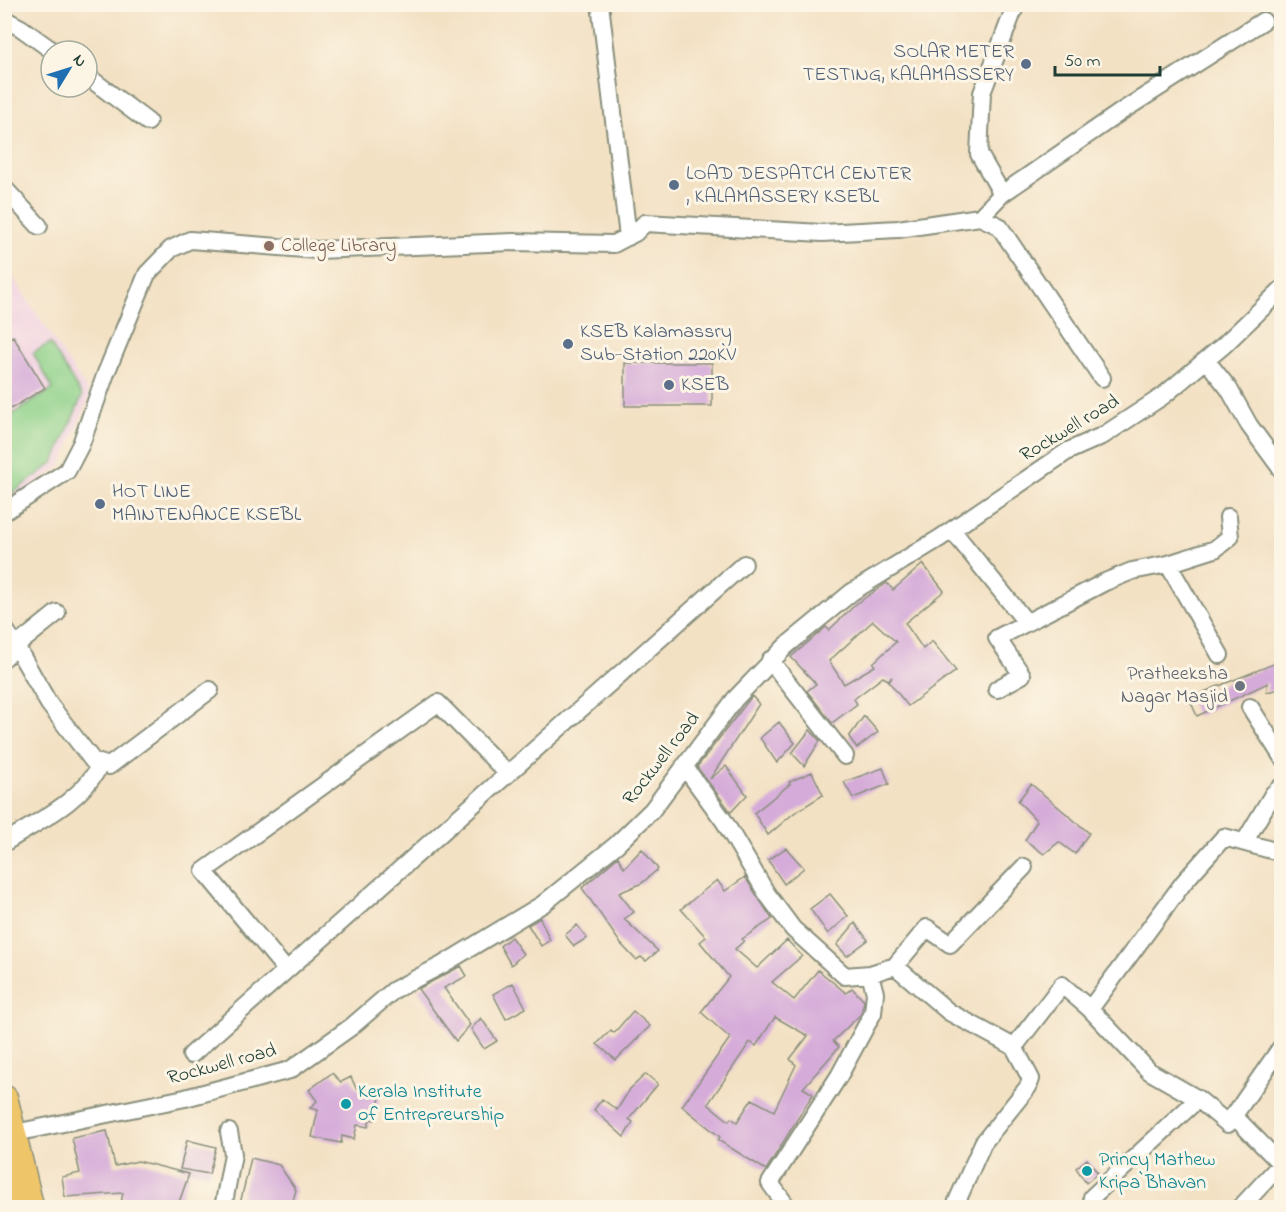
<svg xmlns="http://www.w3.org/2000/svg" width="1286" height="1212" viewBox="0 0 1286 1212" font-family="'Indie Flower',sans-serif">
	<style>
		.built { fill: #f1d0e2 }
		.green { fill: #8ed189; stroke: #56875e; stroke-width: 1.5 }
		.building { fill: #d5abd9; fill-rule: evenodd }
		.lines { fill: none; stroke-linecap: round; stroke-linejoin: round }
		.street-casing { stroke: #898f7c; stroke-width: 20 }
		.primary-casing { stroke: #898f7c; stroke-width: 30 }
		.street { stroke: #fff; stroke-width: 16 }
		.primary { stroke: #eec569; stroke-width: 27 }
		.service-dot { fill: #5c6f8a; stroke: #fcf5e5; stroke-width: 2 }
		.education-dot { fill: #8d6e63; stroke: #fcf5e5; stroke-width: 2 }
		.worship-dot { fill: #6b7280; stroke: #fcf5e5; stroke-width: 2 }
		.culture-dot { fill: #0f9aa8; stroke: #fcf5e5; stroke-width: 2 }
		.labels { text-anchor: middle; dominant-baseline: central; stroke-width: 6; stroke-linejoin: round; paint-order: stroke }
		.service-label { font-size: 20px; fill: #4e5e75; stroke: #fcf5e5; text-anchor: start }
		.education-label { font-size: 20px; fill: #785e54; stroke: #fcf5e5; text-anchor: start }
		.street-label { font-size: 20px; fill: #1f3d34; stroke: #fcf5e5 }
		.worship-label { font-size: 20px; fill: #5b616d; stroke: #fcf5e5; text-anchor: end }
		.culture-label { font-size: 20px; fill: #0d838f; stroke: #fcf5e5; text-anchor: start }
	</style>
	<rect width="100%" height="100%" fill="#fcf5e5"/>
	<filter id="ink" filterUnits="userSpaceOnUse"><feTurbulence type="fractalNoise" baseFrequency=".0167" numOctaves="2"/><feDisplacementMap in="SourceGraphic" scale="12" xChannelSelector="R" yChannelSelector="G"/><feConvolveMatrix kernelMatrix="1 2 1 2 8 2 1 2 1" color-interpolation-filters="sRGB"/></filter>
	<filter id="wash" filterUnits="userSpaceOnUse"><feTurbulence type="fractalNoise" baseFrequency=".008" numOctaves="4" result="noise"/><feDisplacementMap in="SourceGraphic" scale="24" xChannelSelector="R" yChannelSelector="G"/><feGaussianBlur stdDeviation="1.35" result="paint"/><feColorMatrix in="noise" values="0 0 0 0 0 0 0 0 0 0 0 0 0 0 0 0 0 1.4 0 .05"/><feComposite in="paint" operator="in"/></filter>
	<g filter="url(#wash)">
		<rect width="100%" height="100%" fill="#f3e1c4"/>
		<path class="built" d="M4 264 90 395 61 466 4 505Z"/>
		<path class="green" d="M50 343 82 396 54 462 13 493 5 479V419L53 389 33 353Z"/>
		<g id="blocks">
			<path class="building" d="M13 336 45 388 4 413V341Z
				M625 363H712V406H625Z
				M923 564 944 591 905 623 923 649 932 641 956 671 908 706 889 682 892 677 888 680 883 677 854 699 857 704 832 723 807 691 816 684 791 657 826 627 829 630 856 604 887 583 893 590ZM873 621 896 642 873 663 875 666 844 684 829 661Z
				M1281 661V689L1266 692 1268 683 1197 716 1189 698Z
				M752 696 759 704 710 779 726 766 747 795 731 812 697 767Z
				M864 716 878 732 857 748 849 737Z
				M779 722 795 743 777 763 760 738Z
				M810 730 820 741 804 766 792 753Z
				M883 768 889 784 853 798 844 782Z
				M812 772 823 795 794 813 768 835 754 813 790 784 789 782Z
				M1031 784 1089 833 1075 854 1059 842 1044 854 1025 840 1037 821 1018 801Z
				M786 848 804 868 784 884 768 860Z
				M642 849 658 869 642 883 619 893 634 912 624 919 658 951 646 961 641 957 636 960 621 944 582 888 618 857 624 868Z
				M745 877 772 919 742 939 744 941 735 949 757 968 787 940 802 956 772 982 794 1000 818 970 846 993 852 988 864 1001 861 1014 833 1041 839 1047 803 1088 813 1094 766 1170 718 1140 720 1137 682 1106 730 1038 701 1012 729 977 700 942 706 937 681 909 717 880 725 891ZM775 1017 808 1036 790 1059 796 1065 774 1111 752 1099 737 1122 731 1118 729 1121 708 1104 750 1042 756 1046Z
				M830 894 848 916 828 934 810 909Z
				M540 918 550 940 541 946 528 925Z
				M855 923 868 940 847 956 837 945Z
				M577 925 587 938 574 946 565 935Z
				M511 937 523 954 511 965 500 946Z
				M461 966 467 976 444 988 470 1025 456 1041 418 989Z
				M513 983 526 1008 506 1019 493 994Z
				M633 1011 650 1026 616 1060 597 1044 611 1030 614 1033Z
				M481 1018 497 1041 484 1049 471 1029Z
				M332 1073 341 1082 351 1077 356 1088 381 1093 375 1120 370 1119 368 1127 357 1125 354 1139 342 1136 341 1143 312 1137 318 1110 310 1108 317 1101 309 1090Z
				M646 1074 658 1084 629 1119 633 1122 624 1137 594 1110 602 1099 617 1110 630 1089Z
				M107 1131 115 1166 138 1161 189 1174 177 1208H120L123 1193 65 1197 62 1177 80 1173 72 1138Z
				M187 1140 216 1147 209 1174 180 1169Z
				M251 1158 279 1165 296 1190 291 1208H239Z
				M1087 1159 1098 1173 1086 1183 1076 1168Z"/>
		</g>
	</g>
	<g filter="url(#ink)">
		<use href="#blocks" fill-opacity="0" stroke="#898f7c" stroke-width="1.5"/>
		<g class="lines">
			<g class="street-casing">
				<path id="street" d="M600 4 628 237
					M4 19 21 28 53 51
					M87 76 148 122
					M4 188 39 226
					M1002 194 1122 111 1263 21
					M980 217 1002 194 979 154 982 93 1016 4
					M1206 360 1229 389 1249 425 1282 470
					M4 512 67 471 81 444 106 373 147 274 171 249 190 240 317 250 513 242 614 244 635 233 645 223 822 233 898 229 980 217 999 226 1102 378
					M952 530 1026 622
					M1168 564 1220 655
					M4 628 16 646 57 613
					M4 658 16 646 49 704 93 761 109 766 210 690
					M770 660 845 756
					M997 689 1022 675 997 638 1105 582 1132 571 1168 564 1215 549 1230 537 1228 517
					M1250 707 1282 757
					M684 766 724 821 767 894 793 929 845 976 870 974 895 966 949 1012 1014 1047 1062 985 1090 1009 1149 1071 1198 1099 1228 1124 1282 1046
					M1245 841 1273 794 1282 786
					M4 843C38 821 81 802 100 765
					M895 966 927 928 950 944 1024 867
					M286 970 204 871 438 703 508 774
					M1090 1009 1184 882 1224 837 1282 853
					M191 1055 744 564
					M1233 1115 1282 1165
					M5 1135 185 1098 290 1070 351 1027 394 990 442 965 543 904 616 845 652 810 735 699 786 646 852 592 940 538 1068 451 1104 435 1163 396 1224 345 1282 289
					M1092 1197 1198 1099
					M223 1208 233 1154 229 1132
					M788 1208 770 1183 839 1076 873 1013 875 993 870 974
					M954 1208 983 1143 1028 1087 1031 1079 1014 1047
					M1240 1208 1281 1164"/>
			</g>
			<g class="primary-casing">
				<path id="primary" d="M4 1099 30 1208
					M4 1180 11 1208"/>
			</g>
			<use href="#street" class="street"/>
			<use href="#primary" class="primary"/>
		</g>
	</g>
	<g class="service-dot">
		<circle cx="1026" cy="64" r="6"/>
		<circle cx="674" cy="185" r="6"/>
		<circle cx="568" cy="344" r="6"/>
		<circle cx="669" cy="385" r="6"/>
		<circle cx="100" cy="504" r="6"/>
	</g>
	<circle class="education-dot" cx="269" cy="246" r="6"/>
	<circle class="worship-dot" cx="1240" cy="686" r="6"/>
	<g class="culture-dot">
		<circle cx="346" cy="1104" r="6"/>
		<circle cx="1087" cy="1171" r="6"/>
	</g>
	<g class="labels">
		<g class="service-label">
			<text x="1014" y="52" text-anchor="end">SOLAR METER<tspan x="1014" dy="23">TESTING, KALAMASSERY</tspan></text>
			<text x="686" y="174">LOAD DESPATCH CENTER<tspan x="686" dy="23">, KALAMASSERY KSEBL</tspan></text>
			<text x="580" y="332">KSEB Kalamassry<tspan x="580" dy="23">Sub-Station 220KV</tspan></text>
			<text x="681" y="385">KSEB</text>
			<text x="112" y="492">HOT LINE<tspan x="112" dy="23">MAINTENANCE KSEBL</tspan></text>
		</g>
		<g class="education-label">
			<text x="281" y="246">College Library</text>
		</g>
		<g class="street-label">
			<text transform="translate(1070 429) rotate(-31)">Rockwell road</text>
			<text transform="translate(662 759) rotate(-52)">Rockwell road</text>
			<text transform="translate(222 1065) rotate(-15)">Rockwell road</text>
		</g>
		<g class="worship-label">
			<text x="1228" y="674">Pratheeksha<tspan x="1228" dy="23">Nagar Masjid</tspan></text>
		</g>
		<g class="culture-label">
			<text x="358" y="1092">Kerala Institute<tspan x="358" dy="23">of Entrepreurship</tspan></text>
			<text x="1099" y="1160">Princy Mathew<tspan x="1099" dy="23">Kripa Bhavan</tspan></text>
		</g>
	</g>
	<rect width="1286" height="1212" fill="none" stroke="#fcf5e5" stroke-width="24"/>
	<g transform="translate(69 69) rotate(52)"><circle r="28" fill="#fcf5e5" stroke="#a4ab9e" stroke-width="1.5"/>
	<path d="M0-4.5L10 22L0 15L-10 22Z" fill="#1f6fb2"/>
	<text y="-9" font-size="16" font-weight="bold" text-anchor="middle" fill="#1f3d34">N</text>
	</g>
	<path d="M1055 66v9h105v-9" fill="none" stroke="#1f3d34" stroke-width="3"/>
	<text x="1064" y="66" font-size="18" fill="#1f3d34" stroke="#fcf5e5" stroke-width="4.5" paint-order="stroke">50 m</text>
</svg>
